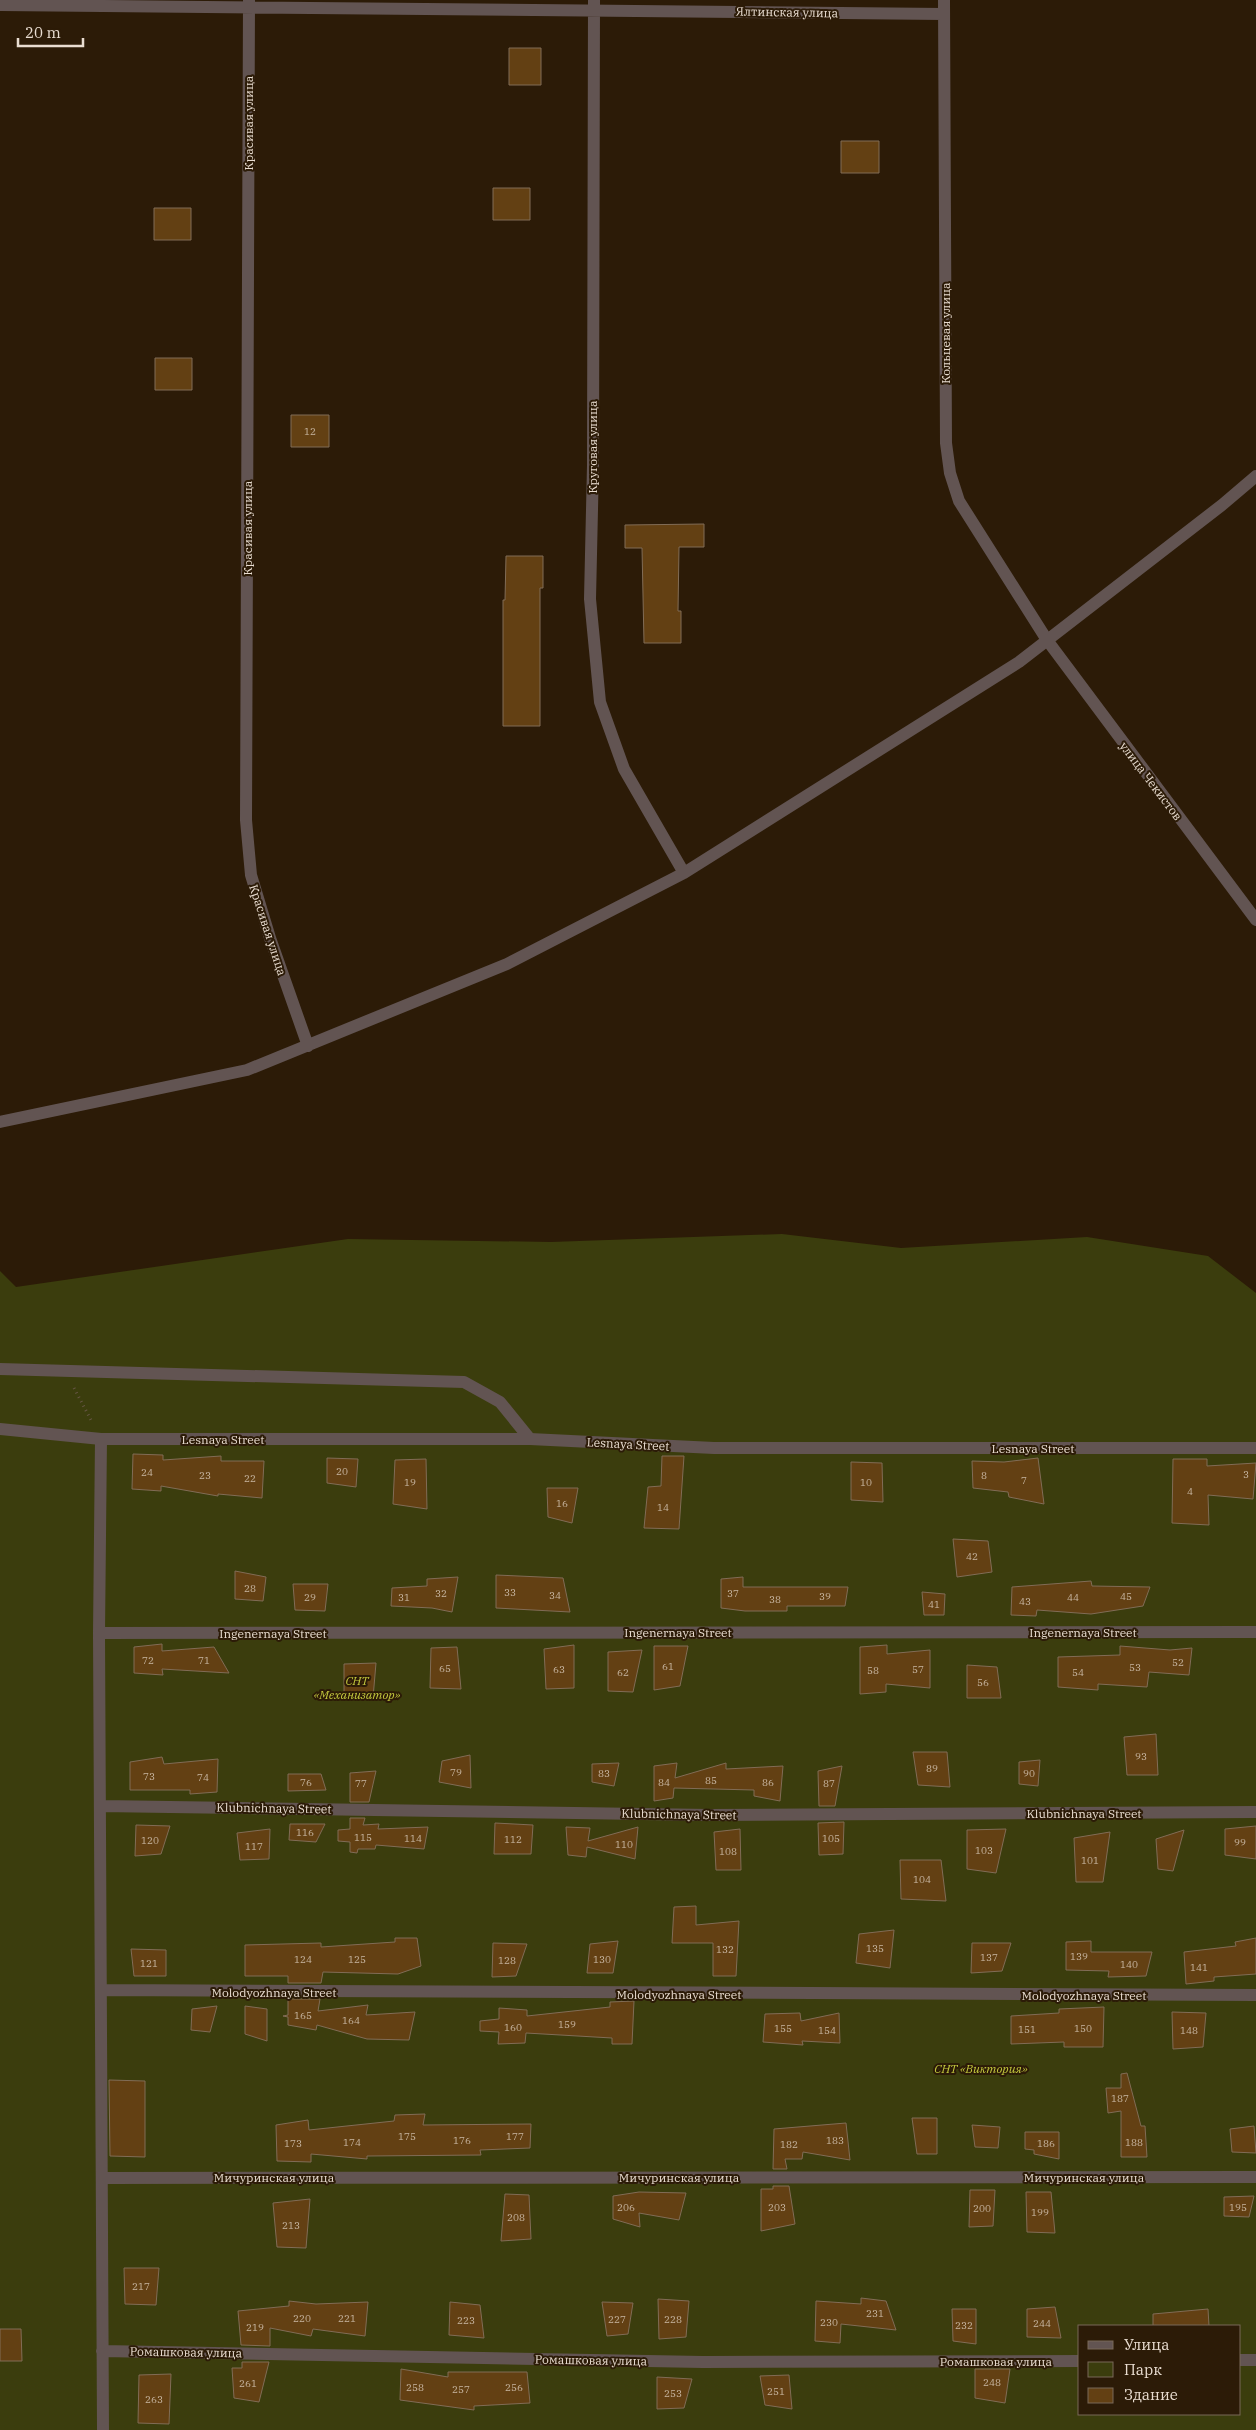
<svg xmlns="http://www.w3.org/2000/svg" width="1256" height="2430" viewBox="0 0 1256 2430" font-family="'IBM Plex Serif',serif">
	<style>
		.green { fill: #3b3d0d; fill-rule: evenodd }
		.building { fill: #634013; stroke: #816c56 }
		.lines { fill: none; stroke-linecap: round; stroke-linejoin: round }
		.path { stroke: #665645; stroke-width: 3; stroke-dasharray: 1 4; stroke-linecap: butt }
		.service { stroke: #625452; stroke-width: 12 }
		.minor { stroke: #625452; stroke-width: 12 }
		.labels { text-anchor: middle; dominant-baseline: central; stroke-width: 4; stroke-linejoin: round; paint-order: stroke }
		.number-label { font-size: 10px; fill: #c8b6a2 }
		.street-label { font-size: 12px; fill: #e9ddd1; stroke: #2c1b07 }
		.park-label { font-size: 12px; font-style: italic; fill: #c4c93e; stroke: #2c1b07 }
	</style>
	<rect width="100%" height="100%" fill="#2c1b07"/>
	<path class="green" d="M782 1234 901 1248 1087 1237 1208 1256 1256 1293V2430H0V1271L16 1287 348 1239 551 1242ZM1080 2326H1240V2414H1080Z"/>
	<path class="building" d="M509 48H541V85H509Z
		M841 141H879V173H841Z
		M493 188H530V220H493Z
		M154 208H191V240H154Z
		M155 358H192V390H155Z
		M291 415H329V447H291Z
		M704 524V547H679L678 611H681V643H644L642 548H625V525Z
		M506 556H543V588H540V726H503V600H505Z
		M133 1454 163 1455V1460L221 1456V1461H264L262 1498 218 1494V1496L161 1486V1491L132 1489Z
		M662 1456H684L679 1529 644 1528 648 1487 661 1486Z
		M327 1458 358 1459 356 1487 327 1483Z
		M1038 1458 1044 1504 1009 1497 1008 1492 973 1488 972 1461 1004 1462Z
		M426 1459 427 1509 393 1504 395 1460Z
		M1173 1459H1207V1466L1256 1463 1253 1499 1208 1495 1209 1525 1172 1523Z
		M851 1462 882 1463 883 1502 851 1500Z
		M547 1488H578L572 1523 548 1517Z
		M953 1539 988 1541 992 1572 957 1577Z
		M235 1571 266 1577 263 1601 235 1599Z
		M496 1575 563 1578 570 1612 496 1608Z
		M458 1577 452 1612 432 1608 391 1606 392 1588 427 1586V1579Z
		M743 1577V1587H848L845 1606H787V1611H745L721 1608V1579Z
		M1091 1581 1092 1586 1150 1587 1143 1606 1091 1614 1037 1610 1036 1616 1011 1615 1012 1587Z
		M293 1584H328L325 1611 295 1610Z
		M922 1592 945 1594 944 1615H924Z
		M162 1644V1651L214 1647 229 1673 162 1669 163 1675 134 1673V1647Z
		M574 1645V1688L546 1689 544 1649Z
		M887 1645V1654L930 1650V1688L886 1684V1692L860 1694V1647Z
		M654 1646H688L680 1686 654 1690Z
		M1120 1646 1170 1650 1192 1648 1189 1675 1149 1672 1147 1687 1098 1684V1690L1058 1687V1657L1120 1655Z
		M457 1647 461 1689 430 1688 431 1648Z
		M642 1650 633 1692 608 1691V1652Z
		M376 1663 373 1698H344V1664Z
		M967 1665 997 1667 1001 1698H967Z
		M1156 1734 1158 1775H1127L1124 1737Z
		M913 1752H947L950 1787 918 1785Z
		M470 1755 471 1788 439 1782 442 1761Z
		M162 1757 164 1764 218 1759 217 1792 190 1794V1790H130V1762Z
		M1040 1760 1038 1786 1019 1784V1762Z
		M619 1763 614 1786 592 1782V1764Z
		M677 1763 675 1778 726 1763V1769L783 1766 780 1801 754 1796V1790L674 1788 673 1798 654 1801V1766Z
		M842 1766 835 1806H819L818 1771Z
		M376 1771 369 1802H350V1773Z
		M288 1774H321L326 1790 288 1791Z
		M350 1818H365L363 1825 379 1824 378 1829 428 1827 424 1849 376 1845 375 1849H358L357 1853 350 1852V1842L338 1841V1830L350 1829Z
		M844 1822 843 1854 819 1855 818 1823Z
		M495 1823 533 1825 531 1854H494Z
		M290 1824H325L316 1842 289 1840Z
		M136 1825 170 1826 161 1854 135 1856Z
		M1256 1826V1859L1225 1855V1829Z
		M566 1827 590 1828 588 1841 638 1827 635 1859 587 1847 586 1857 568 1855Z
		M270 1829 269 1859 240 1860 237 1833Z
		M740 1829 741 1870H716L714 1832Z
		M1006 1829 996 1873 967 1869V1830Z
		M1184 1830 1173 1871 1158 1869 1156 1839Z
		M1110 1832 1103 1882H1076L1074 1838Z
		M900 1860H941L946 1901 901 1899Z
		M696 1906V1925L739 1921 736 1976H713V1943H672L674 1907Z
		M894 1930 890 1968 856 1963 859 1934Z
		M395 1938H417L421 1966 398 1974 323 1972 321 1983H288V1976H245V1945L321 1943V1947L395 1942Z
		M1256 1938V1974L1214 1977V1981L1186 1984 1184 1952 1236 1946 1235 1942Z
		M618 1941 613 1973H587L590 1944Z
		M1091 1941V1952H1152L1146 1976 1108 1977 1109 1971 1066 1970V1942Z
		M493 1943 527 1944 516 1976 492 1977Z
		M972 1943H1011L1002 1971 971 1973Z
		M131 1949 166 1950V1976H134Z
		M288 1999H320L318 2011 368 2005 366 2015 415 2012 409 2040 367 2039 317 2025 316 2030 288 2025V2017L283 2016 288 2015Z
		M634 2001 632 2044H612V2038L526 2033 525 2043 498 2044 499 2032 480 2031V2021L499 2019V2008L527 2010V2016L610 2007V2002Z
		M217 2006 210 2032 191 2030 192 2009Z
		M245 2006 267 2009V2041L245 2034Z
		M1104 2007 1103 2047H1064V2042L1011 2044V2016L1059 2013V2009Z
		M1172 2012 1206 2013 1203 2047 1173 2049Z
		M800 2013 801 2021 839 2013 840 2043 802 2041 803 2045 763 2042 765 2014Z
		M1127 2073 1141 2126H1145L1147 2157H1121V2111L1108 2113 1106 2088H1121V2074Z
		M109 2080 145 2081V2157L110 2156Z
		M425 2114 423 2125 531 2124 530 2148 480 2150 481 2155 367 2156V2159L311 2154V2162L277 2161 276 2125 308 2120 309 2130 394 2121 395 2115Z
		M912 2118H937V2154H917Z
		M846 2123 850 2160 803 2152 802 2159H785L787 2169H773L774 2129Z
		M972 2125 1000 2127 998 2148 975 2147Z
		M1254 2126 1256 2153 1232 2152 1230 2129Z
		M1025 2132H1059V2159L1034 2154V2150L1025 2149Z
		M773 2186H789L795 2224 761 2231V2189H773Z
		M970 2190H995L993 2226 969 2227Z
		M639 2192 686 2193 679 2220 639 2213 640 2227 613 2219V2196Z
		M1026 2192H1051L1055 2233 1027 2232Z
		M505 2194 529 2195 531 2239 501 2241Z
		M1254 2196 1249 2217 1224 2216V2197Z
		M310 2199 306 2248 277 2247 273 2203Z
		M124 2268H159L156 2305 125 2304Z
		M861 2298 886 2301 896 2330 841 2324 840 2343 815 2341 816 2301 861 2304Z
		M658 2299 689 2301 686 2337 659 2339Z
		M289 2301 316 2304 368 2302 365 2336 313 2329 311 2336 270 2328V2346L241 2345 238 2311 289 2306Z
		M450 2302 480 2305 484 2338 449 2335Z
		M602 2302 633 2303 628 2334 607 2336Z
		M1055 2307 1061 2338 1027 2337V2309Z
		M952 2309H976V2344L953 2341Z
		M1208 2309 1209 2326H1153V2314Z
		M0 2329H21L22 2361H0Z
		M242 2362H269L259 2402 234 2398 232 2368H242Z
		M401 2369 448 2377V2372H527L530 2403 474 2406V2410L400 2400Z
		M975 2369H1010L1005 2403 975 2398Z
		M171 2374 169 2424 138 2423 139 2375Z
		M789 2375 792 2409 765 2405 760 2376Z
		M657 2377 692 2379 684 2408 657 2409Z"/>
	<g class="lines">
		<path class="path" d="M74 1388 91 1420"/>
		<path class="service" d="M0 1369 464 1382 500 1402 530 1439"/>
		<path class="minor" d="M249 0 246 820 251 875 270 938 308 1046
			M594 0 593 465 590 599 600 702 624 769 684 873
			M944 0 946 443 950 473 959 501 1047 640 1256 920
			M0 5 944 14
			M0 1122 247 1070 507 964 684 873 1019 662 1222 505 1256 476
			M0 1429 101 1439H530L714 1448H1256
			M101 1439 99 1633 103 2430
			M99 1633 1256 1632
			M101 1806 709 1815 1256 1812
			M102 1990 1256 1995
			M103 2178 1256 2177
			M102 2351 703 2362 1080 2361
			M1240 2360H1256"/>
	</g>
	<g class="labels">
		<g class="number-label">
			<text x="310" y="431">12</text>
			<text x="342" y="1471">20</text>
			<text x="147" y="1472">24</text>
			<text x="1246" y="1474">3</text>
			<text x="205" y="1475">23</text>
			<text x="984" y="1475">8</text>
			<text x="250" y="1478">22</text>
			<text x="1024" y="1480">7</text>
			<text x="410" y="1482">19</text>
			<text x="866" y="1482">10</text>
			<text x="1190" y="1491">4</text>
			<text x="562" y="1503">16</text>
			<text x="663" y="1507">14</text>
			<text x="972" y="1556">42</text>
			<text x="250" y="1588">28</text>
			<text x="510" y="1592">33</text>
			<text x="441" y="1593">32</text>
			<text x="733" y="1593">37</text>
			<text x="555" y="1595">34</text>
			<text x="825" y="1596">39</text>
			<text x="1126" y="1596">45</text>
			<text x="310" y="1597">29</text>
			<text x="404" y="1597">31</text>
			<text x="1073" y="1597">44</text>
			<text x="775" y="1599">38</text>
			<text x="1025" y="1601">43</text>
			<text x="934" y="1604">41</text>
			<text x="148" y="1660">72</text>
			<text x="204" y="1660">71</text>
			<text x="1178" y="1662">52</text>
			<text x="668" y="1666">61</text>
			<text x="1135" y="1667">53</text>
			<text x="445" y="1668">65</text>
			<text x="559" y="1669">63</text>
			<text x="918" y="1669">57</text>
			<text x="873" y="1670">58</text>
			<text x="623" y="1672">62</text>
			<text x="1078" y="1672">54</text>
			<text x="983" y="1682">56</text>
			<text x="1141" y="1756">93</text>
			<text x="932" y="1768">89</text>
			<text x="456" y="1772">79</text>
			<text x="604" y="1773">83</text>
			<text x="1029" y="1773">90</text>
			<text x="149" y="1776">73</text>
			<text x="203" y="1777">74</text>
			<text x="711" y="1780">85</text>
			<text x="306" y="1782">76</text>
			<text x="664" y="1782">84</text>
			<text x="768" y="1782">86</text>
			<text x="361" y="1783">77</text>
			<text x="829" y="1783">87</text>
			<text x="305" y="1832">116</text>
			<text x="363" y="1837">115</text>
			<text x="413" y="1838">114</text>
			<text x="831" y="1838">105</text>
			<text x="513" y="1839">112</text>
			<text x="150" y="1840">120</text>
			<text x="1240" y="1842">99</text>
			<text x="624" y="1844">110</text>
			<text x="254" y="1846">117</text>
			<text x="984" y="1850">103</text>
			<text x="728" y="1851">108</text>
			<text x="1090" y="1860">101</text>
			<text x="922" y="1879">104</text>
			<text x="875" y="1948">135</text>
			<text x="725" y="1949">132</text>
			<text x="1079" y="1956">139</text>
			<text x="989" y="1957">137</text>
			<text x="303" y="1959">124</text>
			<text x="357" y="1959">125</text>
			<text x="602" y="1959">130</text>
			<text x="507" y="1960">128</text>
			<text x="149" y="1963">121</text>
			<text x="1129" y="1964">140</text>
			<text x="1199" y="1967">141</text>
			<text x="303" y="2015">165</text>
			<text x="351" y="2020">164</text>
			<text x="567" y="2024">159</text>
			<text x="513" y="2027">160</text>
			<text x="783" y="2028">155</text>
			<text x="1083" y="2028">150</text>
			<text x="1027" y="2029">151</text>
			<text x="827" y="2030">154</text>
			<text x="1189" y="2030">148</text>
			<text x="1120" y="2098">187</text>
			<text x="407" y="2136">175</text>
			<text x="515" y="2136">177</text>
			<text x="462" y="2140">176</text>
			<text x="835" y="2140">183</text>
			<text x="352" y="2142">174</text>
			<text x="1134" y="2142">188</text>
			<text x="293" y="2143">173</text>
			<text x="1046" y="2143">186</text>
			<text x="789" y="2144">182</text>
			<text x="626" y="2207">206</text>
			<text x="777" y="2207">203</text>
			<text x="1238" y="2207">195</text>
			<text x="982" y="2208">200</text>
			<text x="1040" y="2212">199</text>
			<text x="516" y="2217">208</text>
			<text x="291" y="2225">213</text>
			<text x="141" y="2286">217</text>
			<text x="875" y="2313">231</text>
			<text x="302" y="2318">220</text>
			<text x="347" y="2318">221</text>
			<text x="617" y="2319">227</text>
			<text x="673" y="2319">228</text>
			<text x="466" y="2320">223</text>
			<text x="829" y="2322">230</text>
			<text x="1042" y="2323">244</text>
			<text x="964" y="2325">232</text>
			<text x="255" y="2327">219</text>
			<text x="992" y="2382">248</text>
			<text x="248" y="2383">261</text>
			<text x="415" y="2387">258</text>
			<text x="514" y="2387">256</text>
			<text x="461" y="2389">257</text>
			<text x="776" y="2391">251</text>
			<text x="673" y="2393">253</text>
			<text x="154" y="2399">263</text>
		</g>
		<g class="street-label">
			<text transform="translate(787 12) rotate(1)">Ялтинская улица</text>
			<text transform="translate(248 123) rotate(-90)">Красивая улица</text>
			<text transform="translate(945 333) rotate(-90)">Кольцевая улица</text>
			<text transform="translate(592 447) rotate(-90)">Круговая улица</text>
			<text transform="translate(247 528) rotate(-90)">Красивая улица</text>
			<text transform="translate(1151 781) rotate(53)">улица Чекистов</text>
			<text transform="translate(268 930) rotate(72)">Красивая улица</text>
			<text x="223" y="1439">Lesnaya Street</text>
			<text transform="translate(628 1444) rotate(3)">Lesnaya Street</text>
			<text x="1033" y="1448">Lesnaya Street</text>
			<text x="678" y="1632">Ingenernaya Street</text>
			<text x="1083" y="1632">Ingenernaya Street</text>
			<text x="273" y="1633">Ingenernaya Street</text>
			<text transform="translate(274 1808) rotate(1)">Klubnichnaya Street</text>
			<text x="1084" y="1813">Klubnichnaya Street</text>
			<text transform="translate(679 1814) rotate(1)">Klubnichnaya Street</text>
			<text x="274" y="1992">Molodyozhnaya Street</text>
			<text x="679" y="1994">Molodyozhnaya Street</text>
			<text x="1084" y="1995">Molodyozhnaya Street</text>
			<text x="274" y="2177">Мичуринская улица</text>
			<text x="679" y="2177">Мичуринская улица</text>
			<text x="1084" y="2177">Мичуринская улица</text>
			<text transform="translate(186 2352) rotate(1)">Ромашковая улица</text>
			<text transform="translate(591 2360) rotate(1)">Ромашковая улица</text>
			<text x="996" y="2361">Ромашковая улица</text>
		</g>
		<g class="park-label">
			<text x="357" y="1680">СНТ<tspan x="357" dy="14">«Механизатор»</tspan></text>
			<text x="981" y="2068">СНТ «Виктория»</text>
		</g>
	</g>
	<rect x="1078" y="2325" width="162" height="90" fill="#2c1b07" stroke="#786958"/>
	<rect x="1088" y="2341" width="25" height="8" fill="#625452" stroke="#786958"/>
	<text x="1124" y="2350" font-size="15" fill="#e9ddd1">Улица</text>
	<rect x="1088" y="2362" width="25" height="15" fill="#3b3d0d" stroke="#786958"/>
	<text x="1124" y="2375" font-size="15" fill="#e9ddd1">Парк</text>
	<rect x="1088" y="2388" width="25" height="15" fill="#634013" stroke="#786958"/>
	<text x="1124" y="2400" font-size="15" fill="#e9ddd1">Здание</text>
	<path d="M18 38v8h65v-8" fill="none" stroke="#e9ddd1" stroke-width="2.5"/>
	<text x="25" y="38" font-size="15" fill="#e9ddd1" stroke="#2c1b07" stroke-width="4" paint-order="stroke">20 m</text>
</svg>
